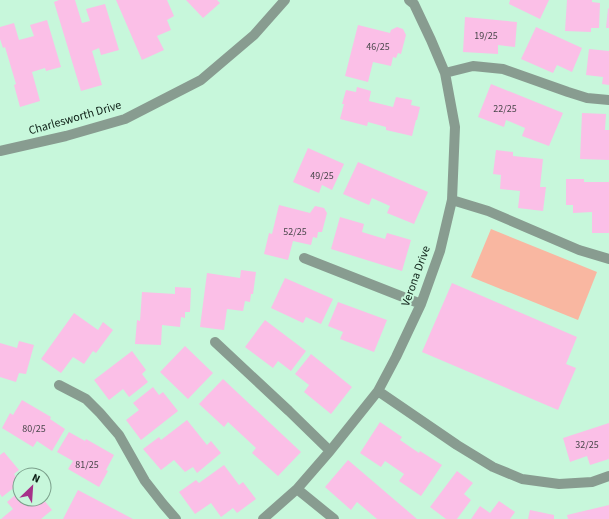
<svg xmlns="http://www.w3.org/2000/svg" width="609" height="519" viewBox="0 0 609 519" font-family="'Source Sans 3',sans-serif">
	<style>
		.green { fill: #f9b7a1 }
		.building { fill: #fbbfe7 }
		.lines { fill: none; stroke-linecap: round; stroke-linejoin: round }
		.minor { stroke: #889c90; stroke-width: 10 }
		.labels { text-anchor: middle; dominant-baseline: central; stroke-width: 4; stroke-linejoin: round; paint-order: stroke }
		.number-label { font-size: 10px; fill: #48464a }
		.street-label { font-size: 12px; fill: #0c1e15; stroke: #c7f7db }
	</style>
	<rect width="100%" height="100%" fill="#c7f7db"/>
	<path class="green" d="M491 229 597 272 578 320 471 277Z"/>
	<path class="building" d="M59 0H75L82 23 90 21 86 9 105 4 119 50 101 55 99 48 92 51 102 85 81 91 54 2Z
		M116 0H167L174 16 167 20 171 30 157 36 164 50 142 60Z
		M186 0H217L220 3 203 18Z
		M510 0H549L540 19 509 4Z
		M567 0H592V2L600 3 599 28H591V32L565 31Z
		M608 8 609 9V28H606Z
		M465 17 517 22 515 47 498 45V54L463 52Z
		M47 20 61 67 46 71 45 68 32 72 40 101 20 107 14 85 16 84 5 47 3 48 0 39V27L14 23 19 40 34 36 30 25Z
		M358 25 390 33 391 30 397 27 403 29 406 35 401 54 398 53 396 58 393 57 391 66 373 62 368 82 345 76Z
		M536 27 582 48 572 72 557 65 553 73 521 59Z
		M589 49 609 51V85L602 84 603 77 586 75Z
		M491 84 563 113 549 146 522 136 525 128 506 120 504 127 478 117Z
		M357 87 371 91 369 101 393 107 396 97 412 100 411 105 420 107 417 120H416L412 136 386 130V127L368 122 367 126 340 119 344 104H342L346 90 356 92Z
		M582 113 606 114 605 130H609V160L580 159Z
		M308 148 344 164 332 190 322 185 319 193 293 182Z
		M496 150 513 152V156L543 159 540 187H546L543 211 518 208 520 191 500 189 501 175 493 174Z
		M358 162 428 192 414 224 387 213 390 206 372 198 369 205 343 194Z
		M566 179H584V182H609V233H592V212L573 213V205H566Z
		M279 205 310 213 315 206 324 208 327 213 322 232H318L317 238 313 237 311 245 293 241 288 260 264 254 269 233 272 234Z
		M340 217 364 224 362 232 385 239 387 233 411 240 402 271 331 249Z
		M241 270 256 272 253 294H251L250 302 245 301 243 311 227 309 224 330 200 327 207 273 240 278Z
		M285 278 333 299 321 324 306 317 303 323 271 308Z
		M452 283 577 337 566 364 576 368 558 410 422 352Z
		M175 287 191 288 190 312H185V318L181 317 180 327 162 325 161 345 135 344 137 320 140 321 142 292 175 294Z
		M338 302 387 320 374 352 340 339 343 332 328 326Z
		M74 313 98 330 103 322 113 330 96 353 93 351 84 364 73 357 61 373 41 359Z
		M265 320 306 351 291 371 278 361 273 368 245 347Z
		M19 341 34 345 26 374 19 373 16 382 0 377V343L17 348Z
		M185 346 213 373 188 399 160 372Z
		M132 351 146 370 142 374 148 382 129 397 123 389 109 400 94 380Z
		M311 354 352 387 331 414 304 392 309 385 295 374Z
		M223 379 301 452 278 476 252 453 256 448 228 422 224 427 199 404Z
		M153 387 159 395 163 392 178 411 141 440 126 420 139 410 133 403Z
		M22 400 51 417 50 419 65 429 52 451 37 441 33 447 2 428 10 413 13 415Z
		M187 420 207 445 211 441 221 453 197 473 193 467 185 472 174 460 161 470 143 449 159 437 161 440Z
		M380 422 402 437 400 440 419 453 420 451 442 465 421 496 399 481 404 474 385 461 381 467 360 453Z
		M609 423V459L590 465 587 456 570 462 563 438Z
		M69 432 85 441 86 439 114 455 106 470 108 471 99 487 68 469 73 461 57 452Z
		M4 452 19 470 14 474 20 483 2 497 0 494V455Z
		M348 460 417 519H377L357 502 351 510 325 487Z
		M224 465 239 485 243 482 256 499 237 513 233 508 221 517 211 503 195 514 179 492 196 480 199 483Z
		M457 471 473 483 464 494 471 500 457 519H446L430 507Z
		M78 490 133 519H63Z
		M20 491V499H43L52 510 41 519H1L13 509 7 502Z
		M499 501 515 512 510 519H471L480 506 490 513Z
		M609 505V519H568L567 515Z
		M530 510 554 515V519H528Z"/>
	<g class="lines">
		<path class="minor" d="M445 73 473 66 503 69 568 92 587 98 609 100
			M0 151 66 136 125 119 201 80 254 35 285 0
			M452 200 488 211 579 250 609 259
			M304 258 421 304
			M215 342 289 411 330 451
			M59 385 86 399 100 413 119 435 145 481 163 504 176 519
			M378 391 457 445 493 467 522 479 559 484 592 482 609 476
			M297 489 334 519
			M263 519 297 489 330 451 378 391 396 357 421 304 440 251 452 200 455 127 445 73 431 40 414 4 409 0"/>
	</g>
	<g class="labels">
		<g class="number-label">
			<text x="486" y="36">19/25</text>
			<text x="378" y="47">46/25</text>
			<text x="505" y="109">22/25</text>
			<text x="322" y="176">49/25</text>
			<text x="295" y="232">52/25</text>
			<text x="34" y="429">80/25</text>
			<text x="587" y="445">32/25</text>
			<text x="87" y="465">81/25</text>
		</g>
		<g class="street-label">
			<text transform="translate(75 118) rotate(-16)">Charlesworth Drive</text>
			<text transform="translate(416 276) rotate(-70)">Verona Drive</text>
		</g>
	</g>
	<g transform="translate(32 487) rotate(25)"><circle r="19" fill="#c7f7db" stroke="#7ca08c"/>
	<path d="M0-3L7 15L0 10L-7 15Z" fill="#a63189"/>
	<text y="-6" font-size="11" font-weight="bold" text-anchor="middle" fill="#0c1e15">N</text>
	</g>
</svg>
